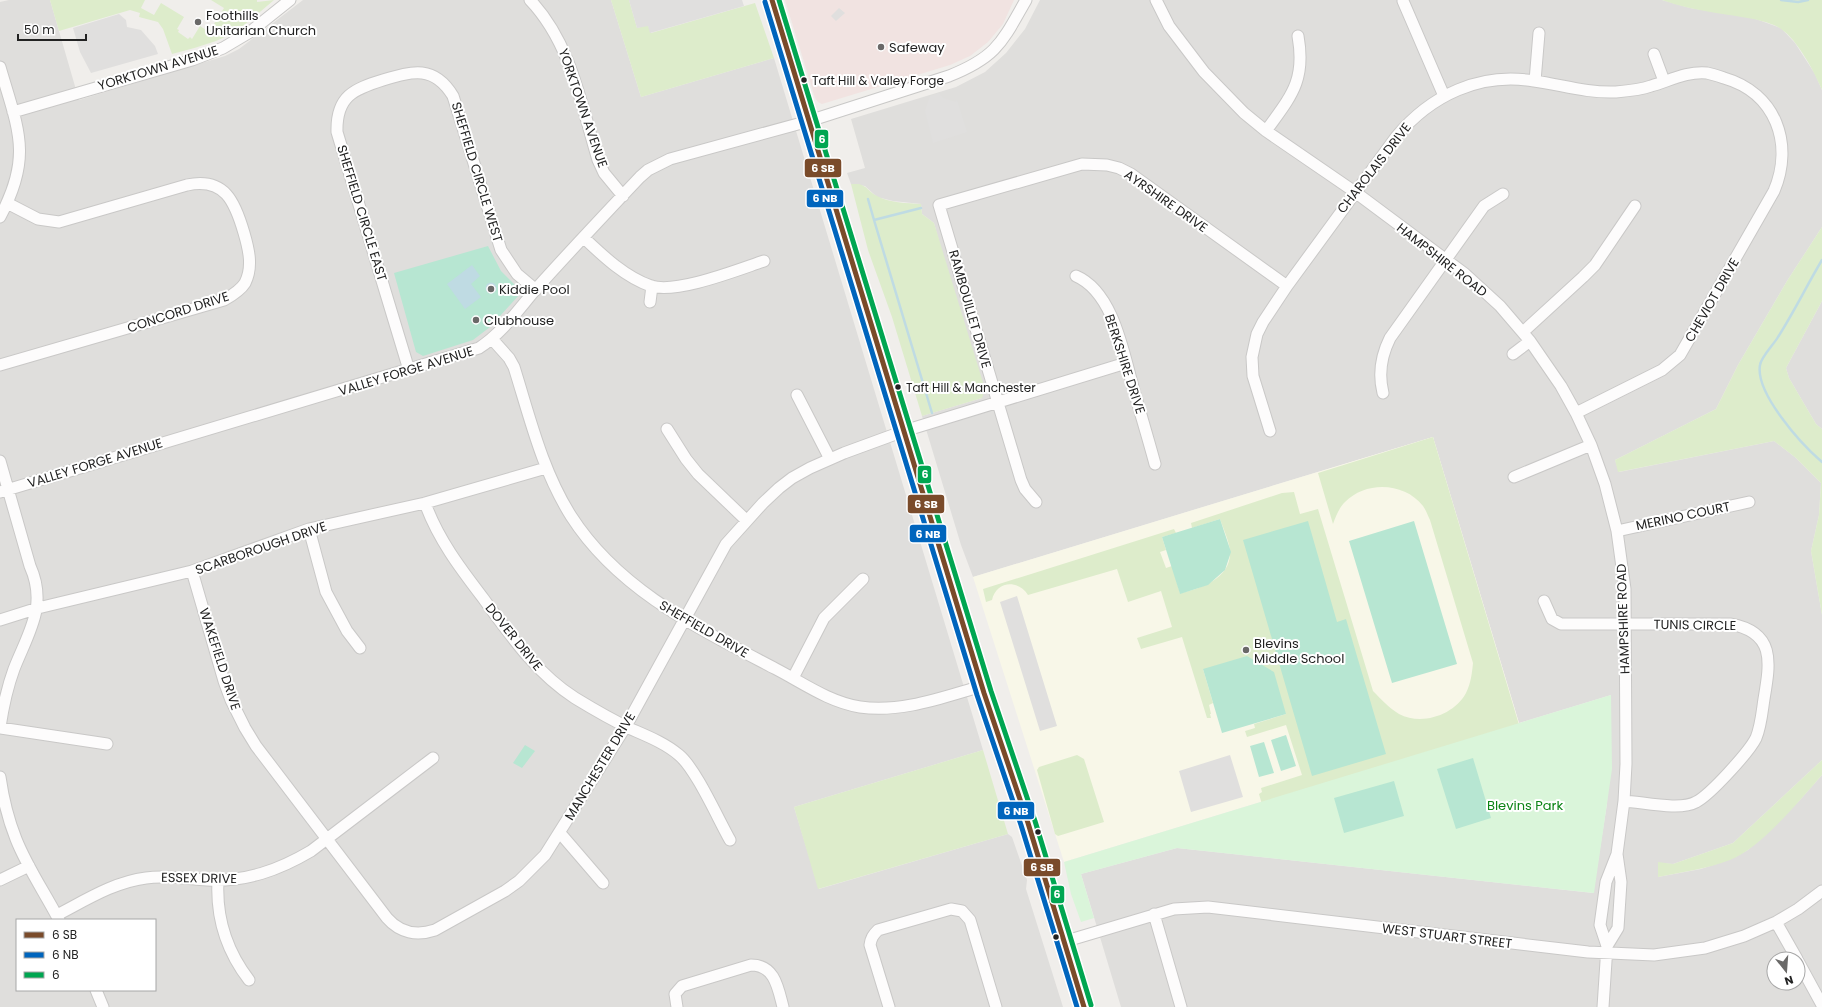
<svg xmlns="http://www.w3.org/2000/svg" width="1822" height="1007" viewBox="0 0 1822 1007" font-family="Poppins,sans-serif">
	<style>
		.residential { fill: #dfdedc; fill-rule: evenodd }
		.commercial { fill: #f1e3e1 }
		.education { fill: #f8f7e8 }
		.grass { fill: #ddeccb }
		.park { fill: #daf5da }
		.pitch { fill: #b7e6d2 }
		.parking { fill: #e0dfde }
		.water { fill: #bfdbe3 }
		.lines { fill: none; stroke-linecap: round; stroke-linejoin: round }
		.stream { stroke: #bfdbe3; stroke-width: 2.5 }
		.minor-casing { stroke: #c9c8c7; stroke-width: 13 }
		.major-casing { stroke: #a79c86; stroke-width: 16 }
		.minor { stroke: #fdfcfc; stroke-width: 11 }
		.major { stroke: #f3ede7; stroke-width: 14 }
		.bus-1-casing { stroke: #fff; stroke-width: 8 }
		.bus-2-casing { stroke: #fff; stroke-width: 8 }
		.bus-3-casing { stroke: #fff; stroke-width: 8 }
		.bus-1 { stroke: #7a4b2a; stroke-width: 5 }
		.bus-2 { stroke: #0065bd; stroke-width: 5 }
		.bus-3 { stroke: #00a651; stroke-width: 5 }
		.poi-dot { fill: #6a6968; stroke: #fff; stroke-width: 1.5 }
		.bus-dot { fill: #222; stroke: #fff; stroke-width: 1.5 }
		.labels { text-anchor: middle; dominant-baseline: central; stroke-width: 4; stroke-linejoin: round; paint-order: stroke }
		.bus-label { font-size: 12px; fill: #222; stroke: #fff; text-anchor: start }
		.poi-label { font-size: 13px; fill: #222; stroke: #fff; text-anchor: start }
		.street-label { font-size: 13px; fill: #222; stroke: #fff }
		.park-label { font-size: 13px; fill: #0c8416; stroke: #fff }
		.line-badge { stroke: #fff; stroke-width: 1.5 }
		.badge-label { font-size: 11px; text-anchor: middle; font-weight: bold; fill: #fff }
	</style>
	<rect width="100%" height="100%" fill="#f0eeeb"/>
	<path class="residential" d="M9 0H50L79 100 225 56 239 49 303 0H611L641 97 774 58 983 750 794 807 819 889 1008 834 1012 837 1027 880 1026 889 1063 1007H0V2ZM17 920H155V990H17Z
		M1040 0H1662L1690 8 1753 18 1781 28 1795 43 1815 74 1822 90V227L1787 281 1738 365 1716 409 1615 460 1619 472 1774 441 1796 458 1821 483 1819 515 1811 551 1822 615V760L1733 843 1673 864 1658 863V877L1701 869 1731 859 1748 850 1799 801 1822 775V1007H1121L1081 874 1177 848 1593 893 1607 804 1611 695 1519 723 1433 437 973 577 961 545 922 416 982 398 934 223 922 214 921 204 893 201 877 197 865 186 851 184 847 173 865 168 851 119 956 87 985 72 1006 53 1025 29ZM1774 959H1798V983H1774Z
		M1822 301V429L1816 424 1789 378 1786 368Z"/>
	<path class="commercial" d="M785 0H1014L1003 24 988 42 970 56 950 65 822 104 818 102 815 98Z"/>
	<path class="education" d="M1433 437 1519 723 1064 862 973 577Z"/>
	<path class="grass" d="M50 0H145L141 8 154 15 161 3 184 17 177 29 179 30 178 32 188 39 190 37 192 39 200 26 209 32 224 8 211 0H257V2L274 0C256 15 239 32 216 41 202 46 187 50 172 54L163 29 158 22 139 17 140 13 130 10 59 31Z
		M611 0H629L637 28 648 25 651 33 755 3 774 58 641 97Z
		M1662 0H1822V90C1815 73 1797 39 1781 29 1767 19 1734 16 1716 13 1698 10 1679 6 1662 0Z
		M859 184C867 186 869 192 877 196 889 203 907 203 921 204L922 214 934 223 985 389 982 398 922 416 892 317 868 250 851 184Z
		M1822 227V301L1786 368 1789 378 1816 424 1822 429V615L1811 551 1819 515 1821 483 1796 458 1774 441 1618 472 1615 460 1716 409 1738 365 1787 281Z
		M1433 437 1520 728 1263 808 1259 794 1262 792 1261 788 1302 775 1286 725 1247 737 1245 731 1255 728 1254 724 1286 714 1203 669 1213 703 1209 705 1211 714H1210L1211 718H1207L1182 637 1141 649 1137 638 1172 627 1161 591 1128 602 1117 569 1028 595C1018 579 996 581 992 600L986 602 983 589 1174 529 1176 533 1162 537 1166 550 1160 552 1166 568 1172 566 1180 593C1201 589 1231 578 1230 552 1230 543 1223 528 1220 519L1192 528 1191 523 1282 493 1294 492 1300 514 1318 509 1373 691C1381 699 1389 708 1399 714 1422 726 1454 715 1466 693 1471 683 1472 673 1473 663L1430 520C1428 516 1426 510 1423 506 1404 482 1366 481 1345 502 1339 508 1336 516 1333 524L1318 473Z
		M983 750 1008 834 818 889 794 807Z
		M1077 755 1084 759 1104 822 1058 836 1055 834 1037 770 1039 767Z
		M1822 760V775C1800 800 1761 848 1730 860 1707 869 1682 872 1658 877V862L1673 864 1733 843Z"/>
	<path class="park" d="M1611 695 1612 769 1594 893 1177 848 1081 874 1094 918 1081 922 1071 894 1064 862Z"/>
	<path class="pitch" d="M488 246 501 271 518 288 519 295 490 327 473 340 423 356 416 352 394 273Z
		M1220 519 1231 552 1225 570 1208 585 1180 594 1162 537Z
		M1308 521 1337 622 1346 619 1386 754 1312 776 1243 540Z
		M1414 521 1457 664 1392 683 1349 541Z
		M1247 656 1274 672 1286 714 1222 733 1203 669Z
		M1286 735 1296 766 1281 771 1271 740Z
		M1264 742 1274 773 1259 777 1250 746Z
		M525 745 535 751 522 768 513 763Z
		M1473 758 1491 818 1456 829 1437 769Z
		M1394 781 1404 816 1344 833 1334 798Z"/>
	<path class="parking" d="M629 0H742L744 6 650 33 648 26 637 28Z
		M839 8 845 13 836 21 831 16Z
		M119 14 126 20 127 27 141 30 155 46 158 54 91 73 80 52 73 28Z
		M939 93 943 98 956 102 957 100 967 132 933 143 925 111 930 96Z
		M1017 596 1057 726 1040 731 1000 602Z
		M1230 755 1243 797 1191 812 1179 771Z"/>
	<path class="water" d="M472 265 480 276 471 284 481 297 465 309 447 284Z
		M485.5 288a5.5 5.5 0 1 1 11 0a5.5 5.5 0 1 1-11 0Z"/>
	<g class="lines">
		<path class="stream" d="M1781 0 1798 2 1808 0
			M868 199 874 220 921 208
			M874 220 932 413
			M1822 260C1807 285 1794 312 1778 337 1774 344 1761 357 1760 365 1755 393 1801 444 1822 462"/>
		<g class="minor-casing">
			<path id="minor" d="M530 0C571 43 581 104 598 160L604 173 623 196
				M1156 0 1169 26 1204 72 1244 113 1266 131 1355 192 1465 274 1500 306 1530 341 1561 386 1576 413 1591 445 1605 484 1617 531 1625 589 1626 764 1624 801 1617 854 1606 882 1600 925 1607 946 1603 1007
				M1403 1 1444 96
				M1654 54 1664 81
				M0 67C18 129 33 156 0 217
				M1535 81 1539 33
				M13 112 192 60 223 48 250 32 290 0
				M1266 131C1291 96 1306 81 1298 36
				M584 238C603 256 625 277 651 286 677 294 737 270 764 261
				M1076 276C1113 292 1123 351 1133 387 1140 412 1148 438 1155 464
				M650 302 652 286
				M1523 332 1583 277 1595 265 1635 206
				M492 339 509 358 514 367C530 418 542 470 571 516 619 591 700 629 776 669 803 683 829 702 860 707 902 713 943 697 982 686
				M1513 354 1530 341
				M0 365 224 300C231 296 240 291 245 283 253 267 249 250 244 233 235 202 225 177 187 185L59 222 38 219 7 203
				M409 370 337 132C336 96 354 89 383 80 413 71 434 65 453 96L501 250 517 274 536 290
				M1383 393C1378 373 1381 356 1390 338L1484 206 1503 194
				M797 395 830 459
				M667 429 686 459 698 474 746 520
				M1270 431 1253 376 1252 357 1257 334 1263 322 1287 286 1396 137C1431 95 1480 72 1534 81 1562 85 1587 93 1615 92 1627 91 1640 90 1651 86 1669 81 1687 71 1707 73 1712 74 1718 76 1724 78 1776 93 1794 144 1774 191L1680 355 1662 370 1576 413
				M0 461 30 566C48 606 28 633 14 669 7 688 3 707 0 727
				M1514 477 1591 445
				M0 492 479 348C502 333 518 310 536 289 570 251 605 214 640 177L648 170 670 159 809 121 949 76C997 57 1002 42 1026 0
				M1036 502 1025 489 1021 480 939 205 1082 164 1107 165 1119 168 1131 174 1287 286
				M425 503C438 539 460 568 483 598 510 635 536 673 575 698 593 709 612 720 631 729 647 736 665 743 679 755 696 769 718 819 730 840
				M309 529 326 592 347 631 360 648
				M1617 531 1749 502
				M192 571 224 681 231 700 245 728 256 746 387 918C400 933 417 936 435 930L505 891 519 881 545 855 626 726 726 544 763 503 779 488 792 478 810 468 844 453 904 431 1126 363
				M1544 601 1552 619 1561 624H1730C1776 632 1770 663 1764 699 1762 712 1761 726 1756 738 1749 752 1710 795 1696 802 1680 811 1643 802 1624 801
				M0 620 38 608 192 571 309 529 425 503 546 468
				M793 678 824 618 863 579
				M0 728 107 744
				M0 777C3 798 8 819 16 839 27 867 45 893 59 920
				M560 833 603 883
				M0 880 29 866
				M218 881C216 918 226 950 249 980
				M1154 914 1181 1007
				M57 915C86 900 114 882 146 878 167 875 187 879 207 880 246 882 279 870 311 851L433 758
				M1776 922 1797 959
				M1063 942 1174 909 1208 907 1588 952 1654 955 1705 948 1744 936 1776 922 1798 909 1822 891
				M1607 946 1618 928 1621 882 1617 854
				M1798 961 1822 1005
				M96 990 103 1007
				M677 1007 675 994 682 986 751 965C775 965 778 988 783 1007
				M889 1007 870 945C871 938 873 935 878 930L951 909 962 911 970 920 996 1007"/>
		</g>
		<g class="major-casing">
			<path id="major" d="M772 0 984 693 1028 823 1084 1007"/>
		</g>
		<use href="#minor" class="minor"/>
		<use href="#major" class="major"/>
		<g class="bus-1-casing">
			<path id="bus-1" d="M772 0 984 693 1028 823 1084 1007"/>
		</g>
		<g class="bus-2-casing">
			<path id="bus-2" d="M765 2 977 695 1021 825 1077 1007"/>
		</g>
		<g class="bus-3-casing">
			<path id="bus-3" d="M779 0 991 691 1035 821 1091 1005"/>
		</g>
		<use href="#bus-1" class="bus-1"/>
		<use href="#bus-2" class="bus-2"/>
		<use href="#bus-3" class="bus-3"/>
	</g>
	<g class="poi-dot">
		<circle cx="198" cy="22" r="4"/>
		<circle cx="881" cy="47" r="4"/>
		<circle cx="491" cy="289" r="4"/>
		<circle cx="476" cy="320" r="4"/>
		<circle cx="1246" cy="650" r="4"/>
	</g>
	<g class="bus-dot">
		<circle cx="804" cy="80" r="3.5"/>
		<circle cx="898" cy="387" r="3.5"/>
		<circle cx="1038" cy="832" r="3.5"/>
		<circle cx="1056" cy="937" r="3.5"/>
	</g>
	<g class="labels">
		<g class="bus-label">
			<text x="812" y="80">Taft Hill &amp; Valley Forge</text>
			<text x="906" y="387">Taft Hill &amp; Manchester</text>
		</g>
		<g class="poi-label">
			<text x="206" y="15">Foothills<tspan x="206" dy="15">Unitarian Church</tspan></text>
			<text x="889" y="47">Safeway</text>
			<text x="499" y="289">Kiddie Pool</text>
			<text x="484" y="320">Clubhouse</text>
			<text x="1254" y="643">Blevins<tspan x="1254" dy="15">Middle School</tspan></text>
		</g>
		<g class="street-label">
			<text transform="translate(158 68) rotate(-17)">YORKTOWN AVENUE</text>
			<text transform="translate(583 108) rotate(71)">YORKTOWN AVENUE</text>
			<text transform="translate(1374 168) rotate(-52)">CHAROLAIS DRIVE</text>
			<text transform="translate(477 172) rotate(73)">SHEFFIELD CIRCLE WEST</text>
			<text transform="translate(1166 201) rotate(35)">AYRSHIRE DRIVE</text>
			<text transform="translate(362 213) rotate(73)">SHEFFIELD CIRCLE EAST</text>
			<text transform="translate(1442 260) rotate(38)">HAMPSHIRE ROAD</text>
			<text transform="translate(1712 300) rotate(-60)">CHEVIOT DRIVE</text>
			<text transform="translate(970 309) rotate(74)">RAMBOUILLET DRIVE</text>
			<text transform="translate(178 312) rotate(-18)">CONCORD DRIVE</text>
			<text transform="translate(1125 364) rotate(72)">BERKSHIRE DRIVE</text>
			<text transform="translate(406 371) rotate(-17)">VALLEY FORGE AVENUE</text>
			<text transform="translate(95 463) rotate(-17)">VALLEY FORGE AVENUE</text>
			<text transform="translate(1683 516) rotate(-12)">MERINO COURT</text>
			<text transform="translate(261 548) rotate(-19)">SCARBOROUGH DRIVE</text>
			<text transform="translate(1623 619) rotate(-92)">HAMPSHIRE ROAD</text>
			<text transform="translate(1695 625) rotate(1)">TUNIS CIRCLE</text>
			<text transform="translate(704 629) rotate(30)">SHEFFIELD DRIVE</text>
			<text transform="translate(514 637) rotate(51)">DOVER DRIVE</text>
			<text transform="translate(220 659) rotate(72)">WAKEFIELD DRIVE</text>
			<text transform="translate(600 766) rotate(-59)">MANCHESTER DRIVE</text>
			<text transform="translate(199 878) rotate(1)">ESSEX DRIVE</text>
			<text transform="translate(1447 936) rotate(7)">WEST STUART STREET</text>
		</g>
		<g class="park-label">
			<text x="1525" y="805">Blevins Park</text>
		</g>
	</g>
	<g class="line-badge">
		<rect x="814" y="129" width="15" height="20" rx="4" fill="#00a651"/>
		<rect x="804" y="158" width="38" height="20" rx="4" fill="#7a4b2a"/>
		<rect x="806" y="189" width="38" height="19" rx="4" fill="#0065bd"/>
		<rect x="917" y="465" width="15" height="19" rx="4" fill="#00a651"/>
		<rect x="907" y="494" width="38" height="20" rx="4" fill="#7a4b2a"/>
		<rect x="909" y="524" width="38" height="19" rx="4" fill="#0065bd"/>
		<rect x="997" y="801" width="38" height="19" rx="4" fill="#0065bd"/>
		<rect x="1023" y="858" width="38" height="19" rx="4" fill="#7a4b2a"/>
		<rect x="1050" y="885" width="15" height="19" rx="4" fill="#00a651"/>
	</g>
	<g class="badge-label">
		<text x="822" y="143">6</text>
		<text x="823" y="172">6 SB</text>
		<text x="825" y="202">6 NB</text>
		<text x="925" y="478">6</text>
		<text x="926" y="508">6 SB</text>
		<text x="928" y="538">6 NB</text>
		<text x="1016" y="815">6 NB</text>
		<text x="1042" y="871">6 SB</text>
		<text x="1057" y="898">6</text>
	</g>
	<rect x="16" y="919" width="140" height="72" fill="#ffffff" stroke="#a7a7a7"/>
	<rect x="24" y="932" width="20" height="6" fill="#7a4b2a" stroke="#a7a7a7"/>
	<text x="52" y="939" font-size="12" fill="#222222">6 SB</text>
	<rect x="24" y="952" width="20" height="6" fill="#0065bd" stroke="#a7a7a7"/>
	<text x="52" y="959" font-size="12" fill="#222222">6 NB</text>
	<rect x="24" y="972" width="20" height="6" fill="#00a651" stroke="#a7a7a7"/>
	<text x="52" y="979" font-size="12" fill="#222222">6</text>
	<g transform="translate(1786 971) rotate(163)"><circle r="19" fill="#ffffff" stroke="#a7a7a7"/>
	<path d="M0-3L7 15L0 10L-7 15Z" fill="#6a6968"/>
	<text y="-6" font-size="11" font-weight="bold" text-anchor="middle" fill="#222222">N</text>
	</g>
	<path d="M18 34v6h68v-6" fill="none" stroke="#222222" stroke-width="2"/>
	<text x="24" y="34" font-size="12" fill="#222222" stroke="#ffffff" stroke-width="3" paint-order="stroke">50 m</text>
</svg>
